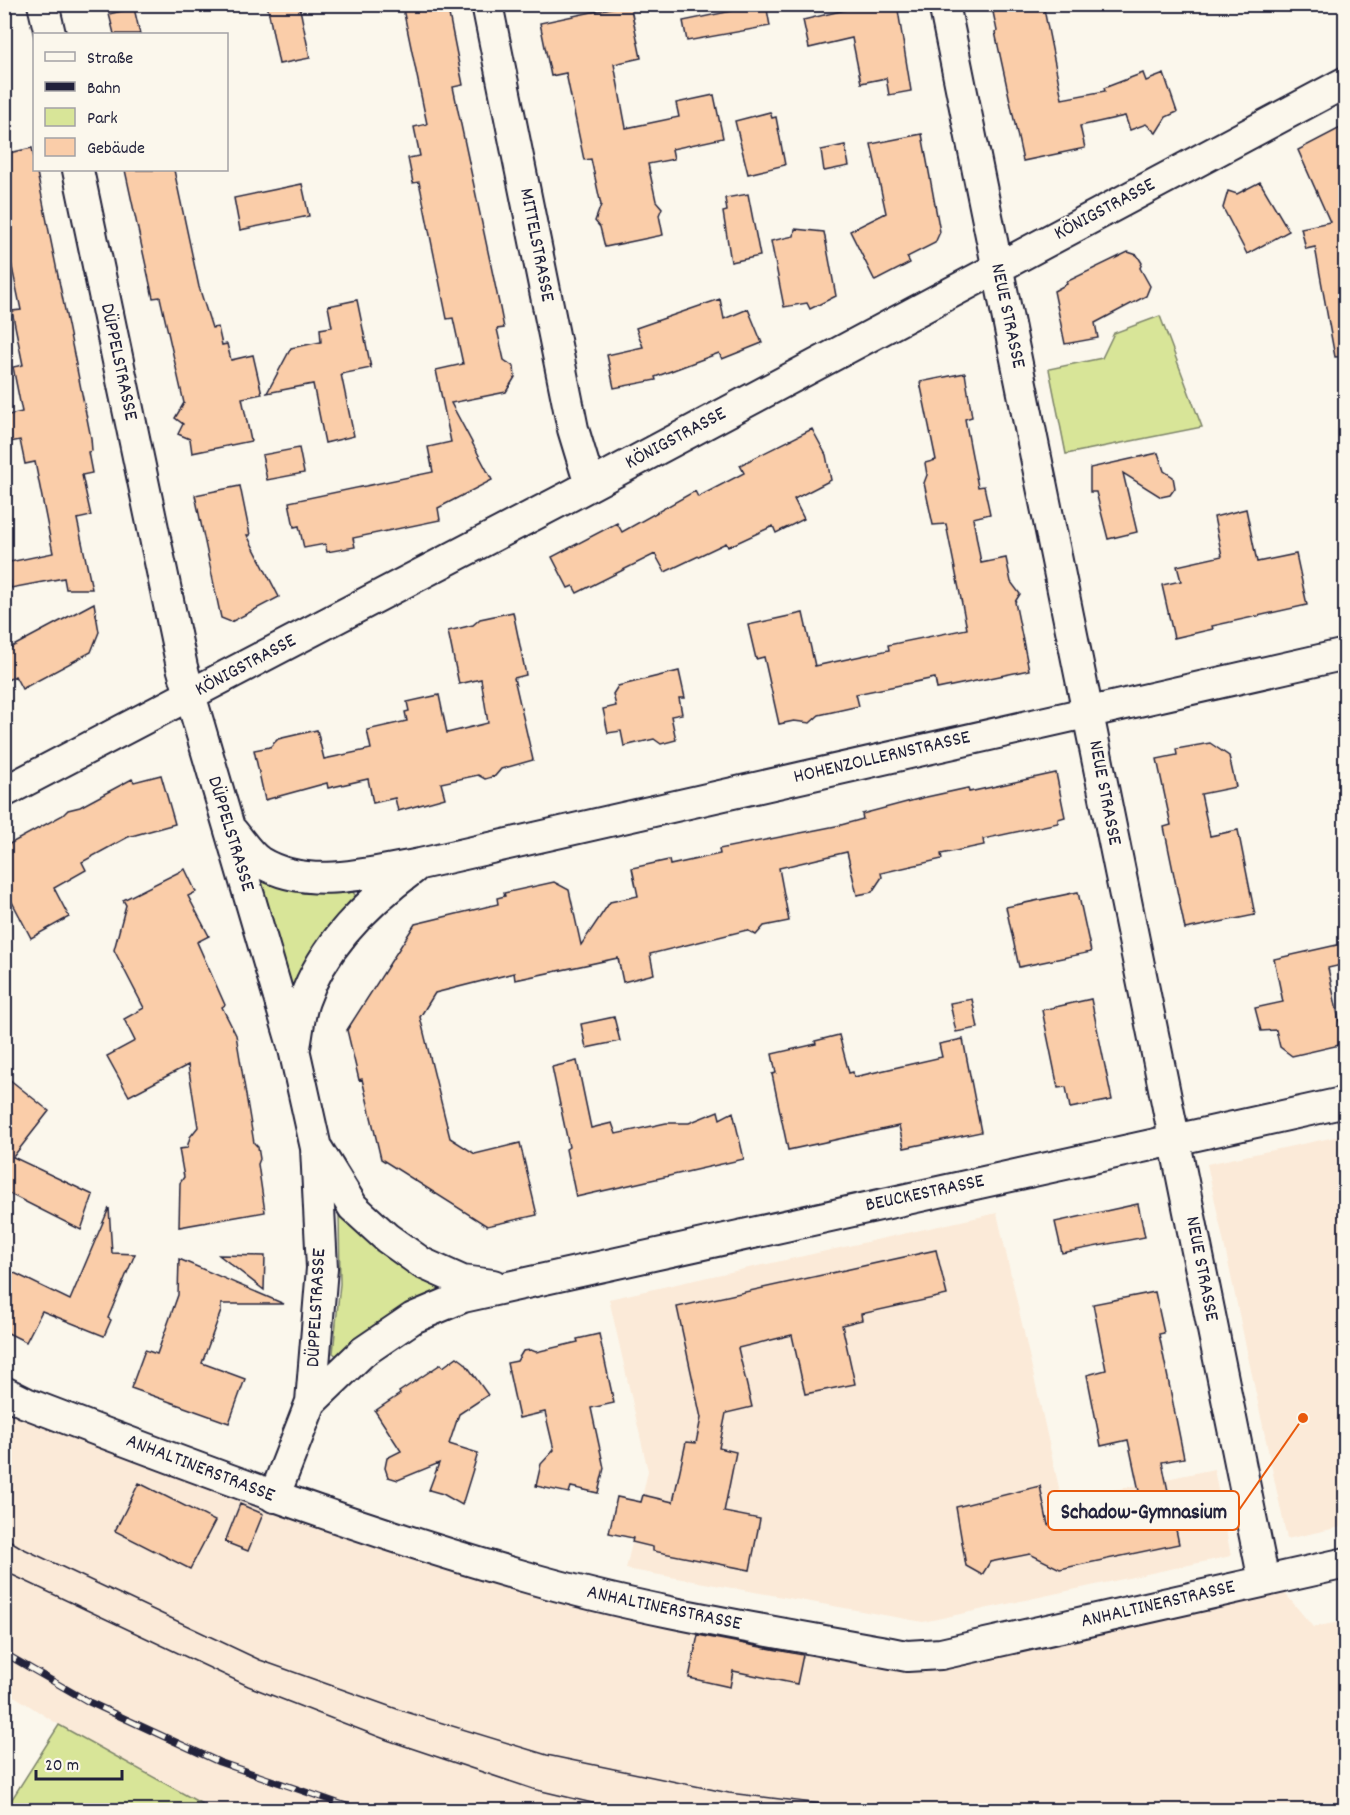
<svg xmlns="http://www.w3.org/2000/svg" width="1350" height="1815" viewBox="0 0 1350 1815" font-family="Dekko,sans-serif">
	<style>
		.built { fill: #fbead8 }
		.green { fill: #d8e598; stroke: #7d846a; stroke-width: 1.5 }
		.building { fill: #facda9; stroke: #22223b; stroke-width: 1.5 }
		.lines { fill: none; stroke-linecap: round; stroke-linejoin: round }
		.minor-casing { stroke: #22223b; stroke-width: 34 }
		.minor { stroke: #fbf7ec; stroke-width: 30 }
		.tram { stroke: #22223b; stroke-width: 1.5 }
		.rail-casing { stroke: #22223b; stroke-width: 7 }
		.rail { stroke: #fbf7ec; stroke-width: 4.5; stroke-dasharray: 14; stroke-linecap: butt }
		.labels { text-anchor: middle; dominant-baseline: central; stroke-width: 4.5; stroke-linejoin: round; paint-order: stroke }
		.street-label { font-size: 20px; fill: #22223b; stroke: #fbf7ec }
		.leader { fill: none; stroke: #e8590c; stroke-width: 2 }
		.callout-dot { fill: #e8590c; stroke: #fbf7ec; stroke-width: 2 }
		.callout { fill: #fbf7ec; stroke: #e8590c; stroke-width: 2 }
		.callout-label { font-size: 21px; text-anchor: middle; font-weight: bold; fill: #22223b }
	</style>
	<rect width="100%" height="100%" fill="#fbf7ec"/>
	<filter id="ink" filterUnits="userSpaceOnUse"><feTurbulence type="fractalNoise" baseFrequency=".0167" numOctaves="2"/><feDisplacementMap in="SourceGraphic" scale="12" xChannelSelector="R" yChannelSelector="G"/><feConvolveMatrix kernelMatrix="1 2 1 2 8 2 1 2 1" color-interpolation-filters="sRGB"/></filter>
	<g filter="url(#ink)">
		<path class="built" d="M1345 1135V1526L1287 1539 1207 1164Z
			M997 1213 1062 1501 1214 1469 1231 1556 923 1622 626 1569 648 1471 609 1299Z
			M4 1411 266 1511 619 1615 860 1661 1284 1592 1313 1627 1345 1621V1810H213L59 1725 5 1690Z"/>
		<path class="green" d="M1160 316 1202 427 1066 454 1049 369 1102 358 1114 333Z
			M257 876C290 888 319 897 353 892L357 898 294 997Z
			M339 1216H345L442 1286V1290L387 1317 338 1357 333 1353 340 1284Z
			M59 1725 213 1810H5Z"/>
		<path class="building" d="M267 4H299L310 58 279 64Z
			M402 4H447L463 85 453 87 500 308 504 328 497 329 504 360 514 367 515 377 506 392 451 403 492 480 438 508 440 520 353 538 355 547 327 552 325 544 304 548 299 526 294 527 289 502 433 472 428 447 451 442 436 370 463 364 453 318 447 319 421 191 419 182 413 183 408 158 420 156 414 127 427 124Z
			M630 4 641 58 614 64 626 128 679 117 676 103 714 95 723 138 672 149 674 159 648 164 656 201 662 208 659 215 663 235 605 247 600 227 595 221 601 205 591 159 584 160 566 73 551 76 540 23Z
			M731 4H766L770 26 687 41 683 21 732 11Z
			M844 4H897L911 91 889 95 886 78 861 83 852 38 809 48 803 20 845 10Z
			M1033 4H1043L1062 99 1105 91 1104 88 1143 73 1146 81 1164 74 1177 112 1166 117 1156 133 1146 124 1130 130 1125 116 1080 126 1085 148 1023 161 995 32 997 31 993 12Z
			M134 8 140 34H114L109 14Z
			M770 112 772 118 776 117 785 165 748 174 735 121Z
			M1346 125V356L1335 357 1315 247 1306 249 1301 228 1330 222 1298 150Z
			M922 134 940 232 935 243 907 257 910 263 875 281 850 231 886 213 871 144Z
			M845 145 849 166 824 171 821 150Z
			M32 148 91 438 92 451 88 452 92 473 82 475 91 516 77 519 92 589H66L64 578 11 588 5 563 53 553 35 462 25 464 20 440 4 443V416L22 412 13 367 23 365 12 311 21 310 9 253H4V154Z
			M125 170H174L199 287 212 328 218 327 222 345 227 344 231 360 253 355 262 394 242 398 251 441 192 453 190 439 178 434 183 424 175 418 184 403 160 297 153 298Z
			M1260 182 1289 231 1247 254 1223 208 1228 191 1237 194Z
			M302 184 309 216 240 230 234 198Z
			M748 194 760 256 731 262 723 212 727 211 725 198Z
			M795 229 824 232 836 296 810 309 807 303 784 307 771 241 794 236Z
			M1128 252 1137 255 1142 263 1140 268 1150 286 1146 296 1095 323 1098 338 1065 344 1054 291 1067 284 1066 282Z
			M720 299 724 319 748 309 762 343 722 359 719 353 655 377 656 380 614 388 607 355 643 347 636 328Z
			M357 300 371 368 341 374 354 436 325 443 313 384 267 393 291 348 321 342 320 329 332 327 328 306Z
			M965 373 972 417 965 419 978 487 984 486 990 514 973 518 981 563 1006 558 1011 582 1020 594 1015 602 1029 670 937 689 935 678 856 694 859 706 819 715 810 723 794 721 779 724 764 657 756 659 748 625 803 613 815 666 889 650 888 645 967 629 946 524 933 525 924 483 927 475 925 463 936 460 920 382Z
			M812 429 826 455 831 480 794 499 804 519 776 533 773 526 728 547 726 543 665 572 655 554 577 593 573 586 568 588 552 557 617 523 622 532 695 491 698 497 744 473 740 465Z
			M299 448 304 473 267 480 262 455Z
			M1158 453 1164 471 1173 477 1175 488 1170 495 1161 497 1123 473 1137 532 1108 539 1096 492H1090V468Z
			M240 486 250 535H247L279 597 231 622 221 618 195 495Z
			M1246 509 1257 562 1296 554 1307 605 1212 626 1213 629 1174 638 1162 585 1181 581 1177 566 1222 556 1214 517Z
			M94 603 99 632 91 652 22 689 15 676 4 682V651Z
			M513 612 526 675 514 678 533 760 501 769 495 776 485 779 478 775 441 783 445 798 398 811 395 798 373 803 368 779 328 788 327 783 265 800 254 750 270 747 278 739 317 730 324 759 371 749 367 730 407 721 405 712 409 711 407 702 439 695 447 733 488 723 481 679 459 684 448 631 473 625 480 619Z
			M679 671 685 698H679L682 714 671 716 676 740 661 744 654 739 624 746 621 731 608 733 603 709 616 706 613 694 618 686Z
			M1210 743 1229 756 1236 787 1201 794 1210 836 1238 830 1255 915 1185 929 1164 827 1171 825 1157 759 1177 755 1176 749Z
			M1056 773 1065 817 1058 819V823L983 839 984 845 941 854 942 859 881 873 882 877 872 892 857 895 847 852 779 868 789 921 764 926 756 935 747 930 650 954 654 974 623 982 618 958 515 980 514 973 435 993 420 1017 450 1138 475 1154 520 1143 537 1215 487 1226 381 1159 362 1079 359 1080 347 1030 415 924 498 904 497 898 505 896 504 893 554 882 569 890 581 945 610 902 638 896 632 868 669 860 670 865 720 854 719 849 841 825 863 819 862 814 922 798 968 788 969 792Z
			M161 775 175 824 128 837 82 862 86 870 54 888 69 917 31 938 11 900 4 904V847L63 815 68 810 80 807 132 779 134 782Z
			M185 869 196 892 188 896 209 936 197 942 225 1005 222 1007 236 1035 254 1143 258 1147 260 1159 258 1164 265 1212 179 1227 180 1183 184 1177 179 1149 187 1148 190 1137 198 1127 188 1065 129 1096 107 1056 135 1041 124 1019 144 1008 114 950 126 905 123 900Z
			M1078 892 1091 952 1019 967 1006 907Z
			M1346 943V964L1328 968 1344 1044 1292 1056 1280 1047 1276 1030 1261 1031 1255 1008 1283 1002 1274 959Z
			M972 999 978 1028 956 1032 950 1003Z
			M1091 999 1112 1100 1070 1108 1066 1087 1058 1088 1042 1010Z
			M614 1017 620 1041 586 1048 581 1024Z
			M839 1035 849 1073 853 1072 854 1077 942 1057 939 1044 963 1039 981 1132 904 1148 899 1126 788 1150 772 1074 776 1073 772 1054 816 1044 815 1041Z
			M577 1061 591 1128 612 1123 616 1134 666 1123H689L718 1111 720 1119 733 1112 744 1159 576 1197 566 1149 569 1147 552 1067Z
			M4 1075 49 1111 13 1157 93 1195 81 1230 4 1191Z
			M1138 1204 1145 1237 1062 1253 1055 1222Z
			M109 1208 112 1253 135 1254 108 1318 111 1320 104 1336 42 1311 26 1342 4 1331V1268L70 1300Z
			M936 1250 947 1295 861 1314 862 1320 842 1325 855 1384 805 1394 792 1335 738 1348 752 1407 726 1413 719 1448 736 1452 724 1512 760 1519 750 1570 653 1551V1547L632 1542 633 1538 609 1533 617 1497 641 1502 643 1495 673 1502 686 1442 696 1443 701 1418 677 1307Z
			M219 1255 265 1256 264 1290Z
			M179 1259 284 1304H221V1311L202 1363 245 1379 229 1423 131 1388 145 1350 157 1354 178 1295Z
			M1155 1292 1164 1333 1159 1334 1184 1458 1162 1462 1179 1544 1060 1569 1030 1554 990 1562 982 1575 966 1566 956 1507 1040 1486 1048 1525 1142 1505 1128 1440 1101 1446 1087 1375 1106 1370 1093 1304Z
			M599 1334 614 1403 591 1408 604 1468 598 1493 571 1487 569 1493 536 1486 541 1464 554 1450 545 1412 519 1418 507 1363 517 1361 523 1351 531 1350 536 1352 578 1342 577 1339Z
			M457 1357 465 1363 488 1395 459 1414 449 1444 478 1453 462 1505 443 1494 429 1490 439 1463 398 1480 388 1477 385 1468 387 1458 401 1451 375 1411 400 1394 399 1392 441 1364 443 1367Z
			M139 1483 215 1521 190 1569 115 1531Z
			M240 1504 263 1514 248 1551 225 1542Z
			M698 1635 803 1655 797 1684 733 1671 730 1687 689 1678Z"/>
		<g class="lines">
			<g class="minor-casing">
				<path id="minor" d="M43 4 50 34
					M487 4 573 429 590 485
					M944 4 1264 1581
					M78 170 182 667 294 1049 316 1148 322 1268 311 1402 274 1497
					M4 792 568 497 1346 82
					M232 831C240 840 249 855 260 862 308 891 369 873 420 864L1346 654
					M295 1047C298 1032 299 1015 304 1001 323 945 368 902 414 868
					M318 1150 353 1207 387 1238 422 1263 462 1281 493 1285
					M4 1392 26 1403C190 1466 354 1528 523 1576 649 1613 779 1632 907 1656L941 1654 1346 1563
					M311 1402 363 1352 413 1318 463 1297 1346 1102"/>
			</g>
			<use href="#minor" class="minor"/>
			<path class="tram" d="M4 1537 22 1548 260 1660 400 1710 547 1755 729 1793 871 1810
				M4 1571 248 1686 387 1740 533 1789 622 1810"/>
			<g class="rail-casing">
				<path id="rail" d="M4 1653 89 1702 219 1762 358 1810"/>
			</g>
			<use href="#rail" class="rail"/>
		</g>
	</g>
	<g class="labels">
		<g class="street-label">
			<text transform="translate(1105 210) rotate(-28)">KÖNIGSTRASSE</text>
			<text transform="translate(536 245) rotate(79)">MITTELSTRASSE</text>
			<text transform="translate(1007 316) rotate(78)">NEUE STRASSE</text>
			<text transform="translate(118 362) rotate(78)">DÜPPELSTRASSE</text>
			<text transform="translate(676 439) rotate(-28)">KÖNIGSTRASSE</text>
			<text transform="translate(246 666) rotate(-28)">KÖNIGSTRASSE</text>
			<text transform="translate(882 758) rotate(-13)">HOHENZOLLERNSTRASSE</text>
			<text transform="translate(1104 793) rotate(79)">NEUE STRASSE</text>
			<text transform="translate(230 834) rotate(73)">DÜPPELSTRASSE</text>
			<text transform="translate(925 1194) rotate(-12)">BEUCKESTRASSE</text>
			<text transform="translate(1201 1269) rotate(79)">NEUE STRASSE</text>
			<text transform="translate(317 1308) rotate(-87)">DÜPPELSTRASSE</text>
			<text transform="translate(200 1469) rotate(21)">ANHALTINERSTRASSE</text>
			<text transform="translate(1158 1605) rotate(-13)">ANHALTINERSTRASSE</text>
			<text transform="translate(664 1609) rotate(12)">ANHALTINERSTRASSE</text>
		</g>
	</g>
	<path class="leader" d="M1303 1418L1239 1510"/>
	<circle class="callout-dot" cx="1303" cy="1418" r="6"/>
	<rect class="callout" x="1048" y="1491" width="191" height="39" rx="6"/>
	<g class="callout-label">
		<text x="1144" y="1518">Schadow-Gymnasium</text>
	</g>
	<rect width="1350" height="1815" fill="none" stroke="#fbf7ec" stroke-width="24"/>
	<rect x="12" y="12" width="1326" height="1791" fill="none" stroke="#22223b" stroke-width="2" filter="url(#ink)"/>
	<rect x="33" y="33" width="195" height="138" fill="#fbf7ec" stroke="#a4a2a5" stroke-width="1.5"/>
	<rect x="45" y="52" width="30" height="9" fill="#fbf7ec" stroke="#a4a2a5" stroke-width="1.5"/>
	<text x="87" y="63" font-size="18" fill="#22223b">Straße</text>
	<rect x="45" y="82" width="30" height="9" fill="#22223b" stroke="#a4a2a5" stroke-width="1.5"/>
	<text x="87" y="93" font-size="18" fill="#22223b">Bahn</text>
	<rect x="45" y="108" width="30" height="18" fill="#d8e598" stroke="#a4a2a5" stroke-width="1.5"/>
	<text x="87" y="123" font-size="18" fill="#22223b">Park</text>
	<rect x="45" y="138" width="30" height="18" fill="#facda9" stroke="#a4a2a5" stroke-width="1.5"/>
	<text x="87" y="153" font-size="18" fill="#22223b">Gebäude</text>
	<path d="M36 1770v9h86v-9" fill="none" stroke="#22223b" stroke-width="3"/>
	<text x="45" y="1770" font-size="18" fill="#22223b" stroke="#fbf7ec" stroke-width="4.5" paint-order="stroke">20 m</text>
</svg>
